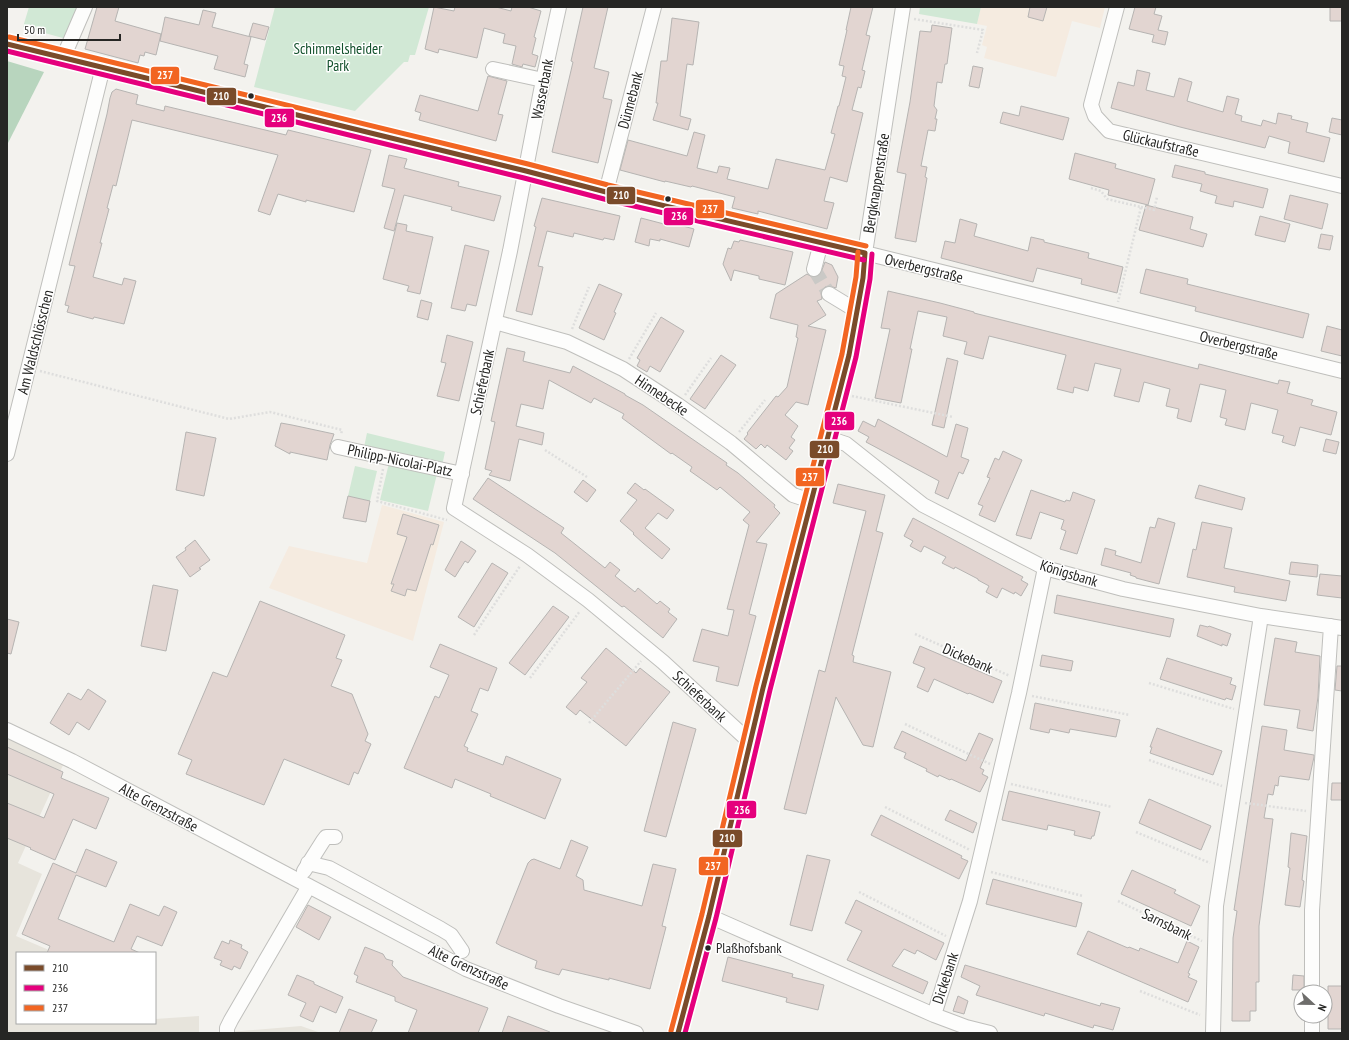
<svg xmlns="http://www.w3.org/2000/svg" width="1349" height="1040" viewBox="0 0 1349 1040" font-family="'PT Sans Narrow',sans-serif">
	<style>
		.built { fill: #e7e4dc }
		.education { fill: #f5ebe0 }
		.green { fill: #d1e8d5 }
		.forest { fill: #b8d5be }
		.building { fill: #e2d5d1; stroke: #b6b4b2 }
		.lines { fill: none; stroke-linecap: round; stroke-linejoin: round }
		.minor-tunnel { stroke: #cac9c6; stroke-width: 14; stroke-dasharray: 14 7; stroke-linecap: butt }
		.minor-casing { stroke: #bfbfbc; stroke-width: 16 }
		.path { stroke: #dededd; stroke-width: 2.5; stroke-dasharray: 2 2; stroke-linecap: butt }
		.minor { stroke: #fdfdfc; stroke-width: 14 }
		.bus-1-casing { stroke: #fff; stroke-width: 8 }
		.bus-2-casing { stroke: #fff; stroke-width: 8 }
		.bus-3-casing { stroke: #fff; stroke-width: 8 }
		.bus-1 { stroke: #7a4b2a; stroke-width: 5 }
		.bus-2 { stroke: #e5007d; stroke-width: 5 }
		.bus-3 { stroke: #f26522; stroke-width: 5 }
		.bus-dot { fill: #262624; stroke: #fff; stroke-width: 1.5 }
		.labels { text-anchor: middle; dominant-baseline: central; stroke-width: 3; stroke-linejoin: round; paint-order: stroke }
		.bus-label { font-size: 14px; fill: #262624; stroke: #fff; text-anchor: start }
		.park-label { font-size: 15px; fill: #12502c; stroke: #fff }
		.street-label { font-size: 15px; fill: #262624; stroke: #fff }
		.line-badge { stroke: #fff; stroke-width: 1.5 }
		.badge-label { font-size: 11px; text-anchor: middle; font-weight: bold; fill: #fff }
	</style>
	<rect width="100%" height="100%" fill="#f3f2ee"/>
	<path class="built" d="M7 735 64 763 18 863 42 874 16 936 56 953H17V1023H155V1019L199 1016V1033H7Z
		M301 1026 321 1033H218Z"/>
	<path class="education" d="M981 7H1105L1100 28 1072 21 1056 77 984 58 987 47 982 45 987 26 977 24Z
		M382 505 444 522 413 641 269 588 289 546 367 563Z"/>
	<path class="green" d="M29 7H84L70 40 23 27Z
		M275 7H429L415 55H410L408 62H404L355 111 254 87Z
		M920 7H981L977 24 919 14Z
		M367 433 445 452 442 466 364 447Z
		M389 463 437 474 428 511 380 500Z
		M355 466 377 471 370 501 348 496Z"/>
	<path class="forest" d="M7 61 44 72 7 145Z"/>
	<path class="building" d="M97 7H119L115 21 161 34 156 55 145 52 144 56 140 55 138 63 85 49Z
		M434 7 454 11 455 7H496L511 11 512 7H528L541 11 534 37 536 38 532 54 538 56 535 67 523 64 522 67 512 64 516 46 503 43 505 34 484 28 477 58 439 49 438 53 425 49Z
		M583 7H608L594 68 609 72 603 98 612 100 598 163 552 152 573 62 571 61Z
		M851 7H873L866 35 870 36 862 70 865 71 861 88 858 87 852 110 863 113 847 182 830 177 824 201 834 203 827 229 758 211V214L732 208 735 197 692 186 691 187 665 181V182L620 170 628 140 687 156 694 132 705 135 697 168 717 173 719 166 730 168 727 179 768 189 776 159 825 170 835 134 831 133 838 106H839L846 77 842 76 844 66 839 65 847 30H846Z
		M1030 7H1047L1043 21 1028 17Z
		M1135 7H1156L1154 14 1162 16 1158 30 1168 32 1165 45 1152 42 1154 35 1129 29Z
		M1330 7H1342V21H1330Z
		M203 10 216 13 212 27 251 37 244 64 248 65 245 77 214 69 218 56 160 41 165 17 199 25Z
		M672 18 699 22 693 65 687 64 680 116 691 119 688 130 653 120 658 103H656L661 61H667Z
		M253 23 269 27 265 40 249 36Z
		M932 25 952 28 947 64H945L942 83 937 82 934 106 937 110 935 119H937L935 131 928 130 921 166 927 167 925 177 927 178 916 242 895 238 906 174 897 172 910 102 920 31 931 32Z
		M973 66 983 68 979 88 969 86Z
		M1137 70 1150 73 1146 90 1174 97 1179 78 1192 82 1187 101 1223 112 1227 96 1239 99 1235 114 1242 116 1241 121 1261 126 1263 120 1276 124 1278 113 1292 116 1291 119 1308 123 1306 132 1330 138 1324 162 1288 153 1290 142 1269 136 1265 148 1180 127 1111 108 1118 82 1134 86Z
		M488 76 507 81 498 114 503 115 496 141 419 120 421 113 415 111 420 95 478 111Z
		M116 89 138 95 136 104 164 111 165 106 286 135 288 130 371 150 354 212 306 200V202L278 194 270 215 258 211 278 155 132 120 116 186 113 185 107 208 109 209 100 243H102L93 277 122 285 124 278 136 281 124 324 94 317 93 319 67 312 69 306 65 305 75 266 69 265 107 114 110 98 112 92Z
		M1021 106 1069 118 1063 140 1000 123 1003 112 1019 116Z
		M1332 118 1342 120V135L1329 132Z
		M1075 153 1116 164 1115 168 1155 179 1148 205 1108 195 1109 190 1069 179Z
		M389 155 407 159 404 168 459 182 458 186 501 196 494 221 451 210 452 207 404 195 394 231 384 228 395 189 382 186Z
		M1175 165 1205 172V174L1268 189 1263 208 1234 201 1233 207 1215 203 1217 196 1200 191 1202 184 1172 177Z
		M1290 195 1328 204 1322 229 1284 219Z
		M542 198 620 216 614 240 604 238 603 240 574 233 573 237 547 231 538 266 543 267 532 315 516 311 536 227 534 226Z
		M1146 205 1193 217 1190 229 1207 234 1203 247 1139 230Z
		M1260 216 1290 224 1285 242 1255 235Z
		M641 218 664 224 665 221 694 229 689 247 660 239V241L650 239 649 246 635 242Z
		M960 219 977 224 974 236 1028 251 1031 237 1044 240V242L1089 253 1088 258 1123 267 1117 293 1081 284 1082 279 1037 268 1033 282 941 258 945 241 955 243Z
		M397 223 407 225 406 231 433 237 420 294 407 291 409 286 383 279Z
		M1321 234 1333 236 1330 250 1318 248Z
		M740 240 793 252 785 285 759 279V276L734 270 731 281 723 264 728 248 731 249 734 241 739 242Z
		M465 245 489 251 476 306 467 304 465 311 451 308Z
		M825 262 832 265 838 277 836 288 830 286 825 287 821 293 822 299 817 301 826 315 808 326 826 330 808 405 796 402 785 415 798 426 791 437 795 440 789 448 793 451 786 460 767 445 765 448 761 444 756 449 744 439 748 434 747 433 776 396 778 397 787 387 798 338 796 337 798 325 770 318 776 294 807 274 812 277 820 275Z
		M1146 269 1188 279 1187 284 1309 314 1303 338 1195 311 1196 307 1140 293Z
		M599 284 622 294 614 312 616 313 604 340 579 328Z
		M888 291 940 303 974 312V313L1198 369 1199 364 1278 384 1279 380 1290 382 1287 393 1313 400 1311 405 1337 412 1331 435 1300 427 1295 446 1282 442 1284 436 1272 433 1278 410 1251 403 1245 430 1225 425 1227 419 1220 417 1226 390 1200 384 1191 422 1177 418 1179 409 1166 406 1170 389 1144 382 1139 402 1114 396 1121 369 1095 363 1088 391 1074 387 1073 393 1057 389 1066 355 989 336 983 359 964 354 967 342 943 336 947 317 918 311 910 349H912L901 403 875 398 890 329 881 328Z
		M421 300 432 303 428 320 417 317Z
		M661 317 684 331 660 372 650 366 647 372 637 366 640 360 637 358Z
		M1327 326 1342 330V356L1321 351Z
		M447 335 473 342 459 401 437 396 446 363 441 362Z
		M507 348 525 352 523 361 570 373 573 366 625 394V395L643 405 727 463 726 465 738 473 775 505 774 507 780 513 756 542 767 544 749 614 756 616 738 686 716 681 719 667 693 661 702 629 728 636 734 610 727 609 749 525 743 520 750 512 720 487 717 490 690 471 692 467 672 453 671 454 622 418 624 414 594 398 591 403 549 380 543 409 521 404 516 426 544 433 542 445 519 439 510 481 489 475 492 471 485 469 495 422 491 421Z
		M721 355 736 365 705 409 690 399Z
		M947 358 958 361 944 428 932 425Z
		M878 419 947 457 956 424 968 428 961 457 969 460 963 474 959 472 948 499 935 493 939 481 866 442 869 437 858 431 863 421 875 427Z
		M281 423 292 425 334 434 330 445 327 460 290 452V454L275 446Z
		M186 432 216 438 204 496 176 490Z
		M1326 439 1339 442 1336 454 1323 451Z
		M1003 451 1022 460 995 522 979 515 983 506 978 504 990 478 987 477 995 458 999 460Z
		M488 478 564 528 561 533 605 568 610 562 620 570 615 576 635 592 638 588 657 604 660 601 670 609 668 612 677 619 663 638 624 606 622 607 555 553 473 499Z
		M583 480 596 490 587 502 574 492Z
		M635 483 644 490 645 489 674 510 667 519 658 513 645 528 670 549 662 559 643 543 633 534 634 533 620 521 637 500 627 493Z
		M838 484 885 495 876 531 883 533 852 655 854 656 853 662 891 672 873 747 863 745 836 697 806 814 784 809 819 670 825 672 866 511 833 503Z
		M1199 485 1245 498 1242 510 1195 498Z
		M1031 490 1065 502 1066 500 1070 501 1073 492 1095 500 1077 554 1060 549 1066 531 1061 529 1064 520 1040 512 1031 539 1016 535Z
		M348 496 370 501 366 522 343 518Z
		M403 514 439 525 433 545 431 544 416 591 407 589 405 596 391 591 394 584H391L407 537 397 534Z
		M913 518 1023 577 1021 580 1028 584 1021 596 1015 592 1014 594 1002 588 997 598 986 592 989 586 978 580V579L955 567 954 569 942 563 946 557 924 546 921 552 910 546 913 541 904 536Z
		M1158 518 1175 523 1159 584 1136 578V577L1130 575 1131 573 1101 565 1105 548 1116 551 1115 555 1141 563 1150 527 1155 528Z
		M1202 522 1232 528 1224 568 1290 581 1286 601 1234 592 1235 587 1187 577 1193 549 1196 550Z
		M195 540 210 560 199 568 201 569 190 577 176 557 186 550 185 548Z
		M461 541 476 551 468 563 465 561 455 577 445 570Z
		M1291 562 1318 565 1317 577 1289 574Z
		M492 563 508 573 474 627 458 617Z
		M1320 574 1342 576V598L1317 595Z
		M153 585 178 590 166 651 141 646Z
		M1057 595 1174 619 1170 637 1054 613Z
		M260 601 345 635 336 658 342 660 331 686 352 694 368 734 365 741 371 744 358 774 354 772 349 785 284 759 264 805 186 774 192 760 178 754 213 672 227 677Z
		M553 606 569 617 525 675 509 663Z
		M7 619 19 622 11 654 7 653Z
		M1200 625 1208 627 1209 626 1231 634 1227 646 1222 644V646L1197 636Z
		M1275 638 1297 642 1295 652 1320 656 1318 697 1313 731 1297 728 1300 710 1264 705Z
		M440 644 497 668 488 691 480 688 471 711 478 714 464 746 468 748 467 751 503 765 506 756 561 779 545 819 490 796 491 794 455 779 452 788 404 768 435 696 439 698 449 675 430 667Z
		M920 646 1002 681 993 703 969 693 968 694 934 679 928 692 917 687 925 668 913 663Z
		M606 648 636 673 640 668 670 692 626 746 585 714 580 710 576 715 566 707 587 682 581 678Z
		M1042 655 1073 661 1071 671 1040 666Z
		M1167 658 1232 678 1230 684 1236 686 1232 700 1226 698 1225 700 1160 679Z
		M1337 666H1342V691L1335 690Z
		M88 689 106 701 89 730 77 722 69 735 50 723 68 693 81 700Z
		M1035 703 1120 720 1116 737 1070 729 1069 733 1050 729 1049 733 1030 729Z
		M673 722 696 729 666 837 644 831Z
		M1262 726 1287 730 1284 750 1314 755V757L1309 780 1280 776 1279 777 1278 786 1275 785 1273 795 1268 794 1264 818 1273 819 1259 926V982H1256V1011H1250V1021H1232L1233 938 1237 911 1234 910Z
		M1157 728 1222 751 1213 775 1150 753 1152 747H1150Z
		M902 731 966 761 979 733 993 739 980 768 984 770 982 774 988 777 980 792 951 779 950 780 939 775 938 777 926 771 927 769 904 758 906 753 894 748Z
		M7 747 63 772 61 778 109 798 96 829 73 819 55 860 30 849 31 848 7 838V803L44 818 54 794 7 774Z
		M1332 783H1342V800H1331Z
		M1009 791 1100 812 1094 836H1092L1091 839 1074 835 1075 831 1048 825 1047 830 1002 820Z
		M1149 799 1211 826 1201 850 1139 823Z
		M950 810 977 823 973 833 945 820Z
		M881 815 962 856 961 858 968 861 959 879 871 835Z
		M1291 833 1307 836 1302 880 1304 881 1300 907 1285 905 1290 868 1288 867Z
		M571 840 588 847 576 876 583 880 584 890 642 906 653 864 676 869 662 926 666 927 650 989 609 978V980L562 969 559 975 535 968 537 961 501 946 496 943 528 863 531 860 534 859 560 869Z
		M86 849 117 862 106 887 76 875 58 919 114 942 130 904 159 916 164 906 177 912 162 946 137 936 131 949 140 953H47L50 946 22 934 53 863 76 873Z
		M807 855 830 860 812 931 790 925Z
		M1132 870 1176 890 1174 893 1200 906 1191 926 1121 894Z
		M993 879 1082 903 1076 927 986 904Z
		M856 900 944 943 936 960 917 950 915 954 904 949 892 966 928 982 923 994 847 960 862 931 845 923Z
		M308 905 331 917 319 940 296 927Z
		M1088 931 1128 948 1129 947 1139 951 1140 948 1178 963 1187 941 1199 947 1188 973 1190 974 1188 977 1197 981 1188 1002 1077 954Z
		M230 940 242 945 241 948 248 952 240 969 234 966 232 970 220 965 222 961 214 958 222 941 229 944Z
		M365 947 383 954 386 959 393 961 392 965 403 977 488 1008 478 1033H408L417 1010 395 1001V997L356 982 358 976 354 974Z
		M728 957 793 974 792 977 824 985 818 1010 786 1002 787 998 722 981Z
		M965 965 1100 1006 1101 1003 1120 1008 1113 1030 1094 1025 1093 1028 1045 1013 1044 1016 976 995 980 986 961 977Z
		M297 975 314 982V984L343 997 336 1013 320 1006 313 1022 300 1016 306 1003 288 995Z
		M1293 975 1304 976V990H1292Z
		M1328 986H1342V1029H1328Z
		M958 996 968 1001 964 1014 953 1011Z
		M349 1009 377 1020 371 1033H339Z
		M508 1016 550 1032V1033H502Z"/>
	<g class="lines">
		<path class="minor-tunnel" d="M814 269 829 294"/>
		<g class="minor-casing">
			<path id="minor" d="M559 7 543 80 510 251 454 508 527 555 588 600 663 662 750 742
				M1117 7 1091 105 1095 116 1109 131 1342 186
				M7 44 526 171 606 192 837 247 865 253 1342 371
				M63 58 85 7
				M493 69 543 80
				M606 192 654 7
				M814 269 821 243
				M829 294 857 311
				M495 322 567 342 623 369 678 405 731 443 793 495 811 501
				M828 438 846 444 923 505 1045 568 1123 589 1261 616 1342 628
				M338 447 462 474
				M7 454 103 67
				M7 730 72 761 466 969 559 1006 636 1033
				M308 863 329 868 441 929 451 935 462 951
				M304 871 323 841 326 837H335
				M709 916 934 1015 966 1027 990 1033
				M1312 992V910L1331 626
				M934 1015 970 901 1019 693 1045 568
				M1312 1016V1033
				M227 1033V1028L231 1020 309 886
				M678 1033 709 916 763 688 781 622 849 355 863 278 865 253 903 7
				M1213 1033 1216 906 1261 616"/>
		</g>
		<path class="path" d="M914 19 983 30 977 53
			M1091 188 1101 191 1107 199 1141 207 1118 302
			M1141 207 1154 210 1157 197
			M572 329 589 287
			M629 359 656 313
			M40 371 229 419 270 412 342 430 341 435
			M685 395 711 358
			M852 396 953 417
			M739 432 765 400
			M545 450 587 477
			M383 469 377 501 447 520
			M915 634 1010 676
			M474 635 520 566
			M530 678 580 611
			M1149 683 1234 709
			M1032 696 1130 715
			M589 723 641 661
			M905 724 990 764
			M1149 760 1222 786
			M1011 784 1112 807
			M1245 803 1306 811
			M885 807 970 850
			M1136 832 1210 863
			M991 872 1083 896
			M859 892 946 936
			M1118 901 1202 941
			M1140 991 1200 1015"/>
		<use href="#minor" class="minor"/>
		<g class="bus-1-casing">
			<path id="bus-1" d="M7 44 526 171 606 192 865 253
				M678 1033 709 916 763 688 849 355 863 278 865 253"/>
		</g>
		<g class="bus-2-casing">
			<path id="bus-2" d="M7 51 524 178 604 199 864 260
				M685 1033 716 918 770 690 856 357 870 279 872 254"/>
		</g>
		<g class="bus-3-casing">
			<path id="bus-3" d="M9 37 528 164 608 185 866 246
				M671 1031 702 914 756 686 842 354 856 277 858 252"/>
		</g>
		<use href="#bus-1" class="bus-1"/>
		<use href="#bus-2" class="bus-2"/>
		<use href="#bus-3" class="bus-3"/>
	</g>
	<g class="bus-dot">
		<circle cx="251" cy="96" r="3.5"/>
		<circle cx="668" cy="199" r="3.5"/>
		<circle cx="708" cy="948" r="3.5"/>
	</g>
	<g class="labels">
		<g class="bus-label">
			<text x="716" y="948">Plaßhofsbank</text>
		</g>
		<g class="park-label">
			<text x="338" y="48">Schimmelsheider<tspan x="338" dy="17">Park</tspan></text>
		</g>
		<g class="street-label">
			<text transform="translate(542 89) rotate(-79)">Wasserbank</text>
			<text transform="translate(630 100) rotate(-75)">Dünnebank</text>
			<text transform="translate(1161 143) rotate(13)">Glückaufstraße</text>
			<text transform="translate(876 183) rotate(-81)">Bergknappenstraße</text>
			<text transform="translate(924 268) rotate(14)">Overbergstraße</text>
			<text transform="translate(35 342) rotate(-76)">Am Waldschlösschen</text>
			<text transform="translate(1239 345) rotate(14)">Overbergstraße</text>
			<text transform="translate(482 382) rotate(-78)">Schieferbank</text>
			<text transform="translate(662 395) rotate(34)">Hinnebecke</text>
			<text transform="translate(400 460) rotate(12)">Philipp-Nicolai-Platz</text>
			<text transform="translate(1069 573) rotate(17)">Königsbank</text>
			<text transform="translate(968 658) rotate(24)">Dickebank</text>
			<text transform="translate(700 696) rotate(43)">Schieferbank</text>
			<text transform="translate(159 807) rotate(28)">Alte Grenzstraße</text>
			<text transform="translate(1167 924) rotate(26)">Sarnsbank</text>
			<text transform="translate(469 967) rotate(25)">Alte Grenzstraße</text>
			<text transform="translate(945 978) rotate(-72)">Dickebank</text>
		</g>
	</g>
	<g class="line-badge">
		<rect x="150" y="66" width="30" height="19" rx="4" fill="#f26522"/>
		<rect x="206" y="87" width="31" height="19" rx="4" fill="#7a4b2a"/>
		<rect x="264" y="108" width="31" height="20" rx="4" fill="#e5007d"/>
		<rect x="606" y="186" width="30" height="19" rx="4" fill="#7a4b2a"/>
		<rect x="695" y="199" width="30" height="20" rx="4" fill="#f26522"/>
		<rect x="663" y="207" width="31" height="19" rx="4" fill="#e5007d"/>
		<rect x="824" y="411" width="31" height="20" rx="4" fill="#e5007d"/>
		<rect x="809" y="440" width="31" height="19" rx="4" fill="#7a4b2a"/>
		<rect x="795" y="467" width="30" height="20" rx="4" fill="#f26522"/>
		<rect x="726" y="800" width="31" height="19" rx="4" fill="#e5007d"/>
		<rect x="712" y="829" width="31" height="19" rx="4" fill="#7a4b2a"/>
		<rect x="698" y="856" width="31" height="20" rx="4" fill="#f26522"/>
	</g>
	<g class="badge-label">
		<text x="165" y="79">237</text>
		<text x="221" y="100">210</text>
		<text x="279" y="122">236</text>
		<text x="621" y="199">210</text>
		<text x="710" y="213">237</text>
		<text x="679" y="220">236</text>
		<text x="839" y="425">236</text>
		<text x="825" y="453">210</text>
		<text x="810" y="481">237</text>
		<text x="742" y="814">236</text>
		<text x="727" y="842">210</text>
		<text x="713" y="870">237</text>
	</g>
	<rect width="1349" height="1040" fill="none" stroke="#262624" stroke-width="16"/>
	<rect x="16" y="952" width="140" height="72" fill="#ffffff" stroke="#a8a8a7"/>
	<rect x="24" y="965" width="20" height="6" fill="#7a4b2a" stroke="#a8a8a7"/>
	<text x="52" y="972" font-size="12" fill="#262624">210</text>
	<rect x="24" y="985" width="20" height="6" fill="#e5007d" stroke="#a8a8a7"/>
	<text x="52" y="992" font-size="12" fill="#262624">236</text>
	<rect x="24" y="1005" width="20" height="6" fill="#f26522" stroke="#a8a8a7"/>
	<text x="52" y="1012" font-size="12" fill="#262624">237</text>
	<g transform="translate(1313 1004) rotate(112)"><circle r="19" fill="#ffffff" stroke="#a8a8a7"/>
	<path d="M0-3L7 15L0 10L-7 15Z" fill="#6e6d6b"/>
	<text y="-6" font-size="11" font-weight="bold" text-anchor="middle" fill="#262624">N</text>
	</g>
	<path d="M18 34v6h102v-6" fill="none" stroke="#262624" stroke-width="2"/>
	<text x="24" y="34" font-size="12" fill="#262624" stroke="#ffffff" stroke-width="3" paint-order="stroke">50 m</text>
</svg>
